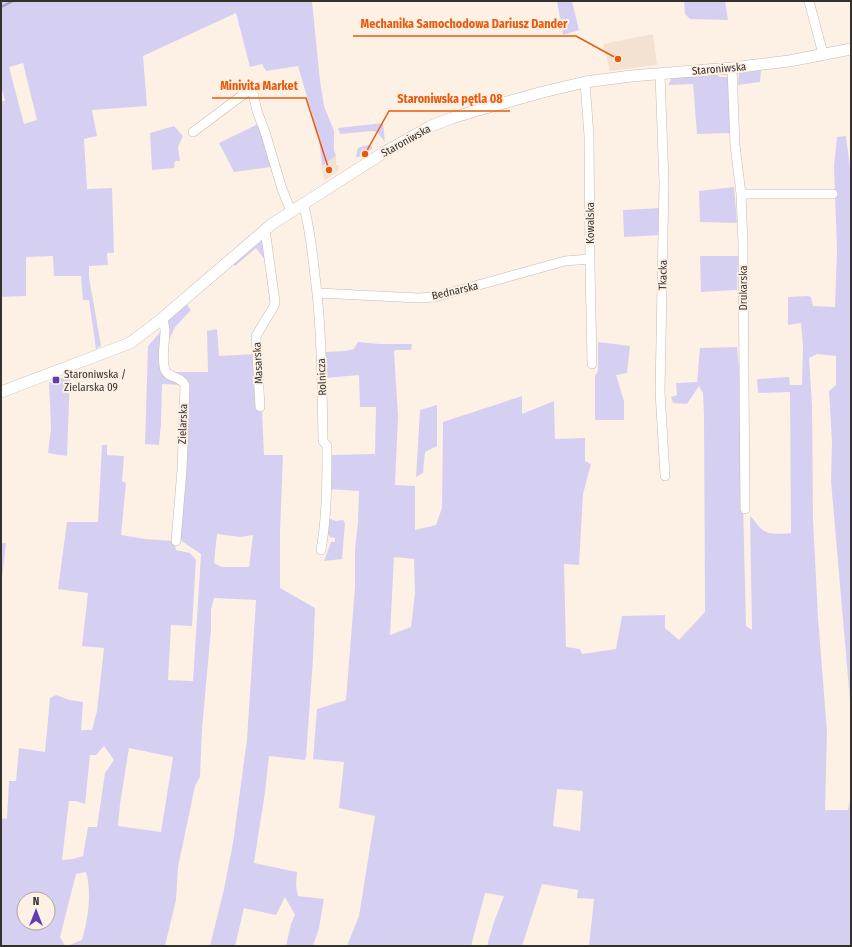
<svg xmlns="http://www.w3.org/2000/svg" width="852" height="947" viewBox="0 0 852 947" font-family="'Fira Sans Condensed',sans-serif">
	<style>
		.built { fill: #f3e2d2 }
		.green { fill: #d5d0f2; fill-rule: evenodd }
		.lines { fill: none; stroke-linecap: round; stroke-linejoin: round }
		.stream { stroke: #a59ec7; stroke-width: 2.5 }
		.minor-casing { stroke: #c6bab0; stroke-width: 10 }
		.tertiary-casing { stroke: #c6bab0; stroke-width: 12 }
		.minor { stroke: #fff; stroke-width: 9 }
		.tertiary { stroke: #fff; stroke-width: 11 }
		.poi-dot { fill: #623cb4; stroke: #fdf1e6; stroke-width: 1.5 }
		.labels { text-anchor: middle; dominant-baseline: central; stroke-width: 4; stroke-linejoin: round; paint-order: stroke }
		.street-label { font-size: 11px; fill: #35312c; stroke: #fdf1e6 }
		.poi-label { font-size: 11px; fill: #35312c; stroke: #fdf1e6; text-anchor: start }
		.leader { fill: none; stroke: #e8590c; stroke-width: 1.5 }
		.callout-dot { fill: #e8590c; stroke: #fdf1e6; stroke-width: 1.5 }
		.callout-label { font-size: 12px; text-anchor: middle; font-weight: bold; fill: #e8590c; stroke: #fdf1e6; stroke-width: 4; stroke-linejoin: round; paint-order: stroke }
	</style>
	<rect width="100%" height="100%" fill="#fdf1e6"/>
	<path class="built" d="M653 34 657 65 610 71 603 44Z
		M336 156V165H339L338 171 324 181 322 166Z"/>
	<path class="green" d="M1 1H312L320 81 324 106 334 131V150L336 156 322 166 319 138 298 66 266 71 262 64 250 67 236 13 143 56 147 106 92 110 97 136 84 139 87 189 112 188 114 253H107L108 265 89 266V277L101 346 96 349 89 300H83L81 276H54L53 256 26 257V296L1 297V101H5L1 86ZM23 63 37 120 24 124 9 67Z
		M557 1H572L579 30 563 35Z
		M684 1H725L728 20 690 19 685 14Z
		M761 70 760 82 738 85 739 73Z
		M717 75 720 77H729L731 133 697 134 693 84 668 85 672 78Z
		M383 123 385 142 377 132 372 131 340 134 338 128Z
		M258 124 271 167 234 172 219 143Z
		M174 126 183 136 178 147 180 161H175L174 168 152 170 150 133Z
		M846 136 851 176V712L831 481 832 442 829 391 836 385V356L817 354 809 358 812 405 813 520 818 617 827 732 825 810H848L851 795V946H589L594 899 577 898 578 890 542 884 522 946H487L494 922 504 896 485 893 471 946H347L359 916 375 816 339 808 344 762 313 759 317 709 346 700 355 587V549L358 522 359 491 329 489 330 455 375 454 376 407H360L359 375 326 378V352L346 351 354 349 358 342 380 344H412L411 350H397L394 351 398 416 395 485 415 486V530L436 525 442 508 443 422 522 396V414L554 401 555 439 585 438V461L591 464 583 494 579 565 564 564 566 647 580 649 582 654 616 649 622 616 665 615V628L679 640 705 612 704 416 703 393 699 386 687 404 673 403 671 397 677 395 676 383 697 382 700 348 737 347 740 377 746 626 752 630 750 516C755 520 758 527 763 530 769 535 784 534 791 533L790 392 758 393 757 379 789 377 790 385H802L803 346 801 323 788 325V297L808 296 811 297 813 306 835 307 837 251 834 166 837 137ZM394 557 414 559 415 593 411 627 390 635ZM557 789 583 791 580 831 553 826Z
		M367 145 372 146V149L357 158 356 156 358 148Z
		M734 187 737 223 700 222 699 191Z
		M661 208V235L624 237 623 210Z
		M262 237 273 299 270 303 265 260 256 248 235 266 233 263Z
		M700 256H738L737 290 701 292Z
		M186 303 191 310 175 327 170 338 167 331 168 320Z
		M217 329 219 356 255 354 256 410H262L264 455H283L280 532V588L315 608 313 659 306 757 305 760 269 756 265 792 254 863 297 872 296 886 298 896 324 899 319 928 313 946H286L291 924 295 915 285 897 276 915 244 908 235 946H210L224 889 233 843 247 739 256 600 214 598 211 609V629L202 729 200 777 195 786 178 867 176 900 165 946H67L82 940C88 918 92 894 86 872L76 874 60 937 65 946H1V818L7 819 9 781H16L19 748 45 752 50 698 56 695 70 700 83 702 81 730H92L97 711 104 648 82 646 88 593 58 589 67 522H98L102 445H107V455L124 456 122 481 126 483 121 535 145 539 174 541 176 550 190 553 196 560 192 626 171 625 168 680 193 681 201 554 180 540 185 379 174 372H208L207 331ZM217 534 241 537 253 535 249 567H222L214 563ZM104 746 114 760 105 773 97 827H88L83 856 73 859 62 860 69 801H76L85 804 90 755H96ZM129 748 173 757 161 832 118 826 120 804ZM24 899H48V923H24Z
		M161 331 163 375 183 385 162 384 161 424 159 445 145 444 148 346Z
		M598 342 630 346 627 373 616 375 624 401V420H595V376L598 371Z
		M70 374 67 456 48 453 51 428 49 383Z
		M437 405V446L425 452 423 473 416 477 420 410Z
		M328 518 336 521 343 520 345 523 342 559 324 561 331 542H335V538L330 537 328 534Z
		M1 543H6L1 587Z"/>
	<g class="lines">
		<path class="stream" d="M1 7 13 1"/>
		<g class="minor-casing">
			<path id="minor" d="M809 1 823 54
				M732 68 735 145 741 194 743 243 745 509
				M660 74 664 183 660 392 665 476
				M585 82 589 136 590 265 592 364
				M193 132 252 88 257 111 265 132 282 189 291 211
				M741 194H833
				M303 203C310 227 312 251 315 276 322 330 322 385 323 441L327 446C327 481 327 516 321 550
				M318 293 418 298 435 297 565 261 590 259
				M163 318C163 322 165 327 165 331 165 342 161 359 165 370 168 378 181 376 185 385L182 470 176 541
				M260 407 256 336 274 306 275 302 265 229"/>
		</g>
		<g class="tertiary-casing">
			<path id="tertiary" d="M1 392 130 343 159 321 272 224 383 153 431 126 452 118 475 111 543 92 585 82 631 76 732 68 789 61 851 49"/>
		</g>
		<use href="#minor" class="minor"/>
		<use href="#tertiary" class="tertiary"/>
	</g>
	<rect class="poi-dot" x="52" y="376" width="8" height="8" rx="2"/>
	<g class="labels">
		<g class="street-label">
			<text transform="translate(719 69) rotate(-5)">Staroniwska</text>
			<text transform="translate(406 141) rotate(-29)">Staroniwska</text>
			<text transform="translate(590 223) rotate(-90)">Kowalska</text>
			<text transform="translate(663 275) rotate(-89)">Tkacka</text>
			<text transform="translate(743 288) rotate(-90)">Drukarska</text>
			<text transform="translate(455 291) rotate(-13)">Bednarska</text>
			<text transform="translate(258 363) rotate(-93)">Masarska</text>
			<text transform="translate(322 377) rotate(-92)">Rolnicza</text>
			<text transform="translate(183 424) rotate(-88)">Zielarska</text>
		</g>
		<g class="poi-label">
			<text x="64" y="374">Staroniwska /<tspan x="64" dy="13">Zielarska 09</tspan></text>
		</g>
	</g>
	<path class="leader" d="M618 59L576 36H353M329 170L306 98H212M365 154L389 111H510"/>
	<g class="callout-dot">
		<circle cx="618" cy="59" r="4"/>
		<circle cx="329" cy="170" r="4"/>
		<circle cx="365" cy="154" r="4"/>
	</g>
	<g class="callout-label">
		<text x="464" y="28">Mechanika Samochodowa Dariusz Dander</text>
		<text x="259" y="90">Minivita Market</text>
		<text x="450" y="103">Staroniwska pętla 08</text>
	</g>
	<rect width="852" height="947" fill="none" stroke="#35312c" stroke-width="4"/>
	<g transform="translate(36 911)"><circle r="19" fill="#fdf1e6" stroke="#ada49c"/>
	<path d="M0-3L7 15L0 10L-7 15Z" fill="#623cb4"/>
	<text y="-6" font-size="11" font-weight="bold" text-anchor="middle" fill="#35312c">N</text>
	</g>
</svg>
